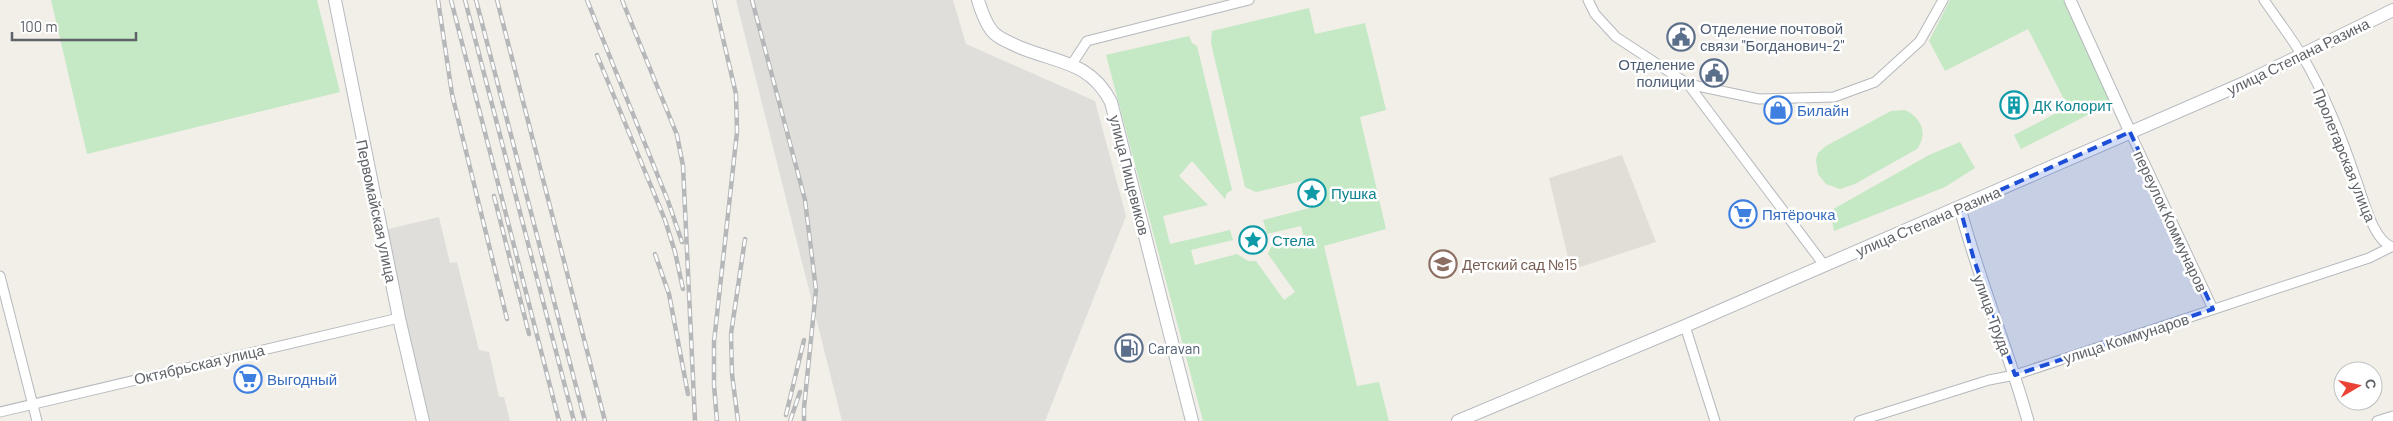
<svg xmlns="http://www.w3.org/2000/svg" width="2393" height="421" viewBox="0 0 2393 421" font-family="Barlow,sans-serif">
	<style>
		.industrial { fill: #e0deda }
		.education { fill: #e1ded6 }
		.green { fill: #c5e8c5 }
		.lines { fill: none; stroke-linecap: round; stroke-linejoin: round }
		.minor-casing { stroke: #b5b8bc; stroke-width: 11 }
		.tertiary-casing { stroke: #b5b8bc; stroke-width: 13 }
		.secondary-casing { stroke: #b6babf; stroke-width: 14 }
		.minor { stroke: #fff; stroke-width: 9 }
		.tertiary { stroke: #fff; stroke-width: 11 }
		.secondary { stroke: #fff; stroke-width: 12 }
		.rail-casing { stroke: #b6b7b8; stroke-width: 4.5 }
		.rail { stroke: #fff; stroke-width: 2.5; stroke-dasharray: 8; stroke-linecap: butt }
		.marked { fill: #1d4ed8; fill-opacity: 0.2; stroke: #1d4ed8; stroke-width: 4; stroke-dasharray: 10 6; stroke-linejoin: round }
		.labels { text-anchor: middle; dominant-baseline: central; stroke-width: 5; stroke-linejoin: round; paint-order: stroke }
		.service-label { font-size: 15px; fill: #4e5e75; stroke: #fff; text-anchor: start }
		.street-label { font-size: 15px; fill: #5f6368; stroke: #fff }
		.culture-label { font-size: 15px; fill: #0d838f; stroke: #fff; text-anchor: start }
		.shop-label { font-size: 15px; fill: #366cbe; stroke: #fff; text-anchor: start }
		.education-label { font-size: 15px; fill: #785e54; stroke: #fff; text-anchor: start }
	</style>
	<rect width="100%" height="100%" fill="#f1efe8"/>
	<path class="industrial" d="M736 0H953L966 44 1095 101 1126 216 1045 421H842Z
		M439 217 450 263 457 262 479 350 489 352 499 397H504L510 421H426L384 230Z"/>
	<path class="education" d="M1622 155 1656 242 1571 270 1549 178Z"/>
	<path class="green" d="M51 0H317L340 92 87 154Z
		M1950 0H2063L2115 101 2021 149 2014 135 2068 107 2028 29 1945 71 1929 41Z
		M1309 8 1315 34 1365 23 1386 110 1360 117 1386 229 1324 246 1357 386 1379 382 1389 421H1203L1106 55 1189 36 1192 43 1197 46 1232 190 1227 193 1225 199 1192 161 1179 176 1208 205 1163 216 1170 244 1230 230 1233 240 1191 250 1195 265 1237 254 1248 261H1256L1284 300 1295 292 1268 254 1271 247 1304 238 1301 226 1267 234 1263 220 1321 205 1315 178 1256 192 1245 187 1211 43 1212 31Z
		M1905 110C1922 118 1928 134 1917 149L1855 184 1840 189 1826 184 1818 174 1816 160 1818 153 1826 146 1891 111Z
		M1960 142 1975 168 1945 187 1834 231 1830 211 1929 155Z"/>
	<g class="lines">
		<g class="minor-casing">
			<path id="minor" d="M1588 0 1595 14 1616 37 1688 84 1824 265
				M2264 0C2277 19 2291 37 2303 57 2325 95 2342 137 2356 179 2363 197 2373 242 2393 247
				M1072 64 1087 41 1249 0
				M1688 84 1759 99 1834 97 1875 82 1920 41 1943 0
				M2130 132 2213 309
				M0 276 37 421
				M1685 326 1715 421
				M0 412 399 318
				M1859 421 1989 380 2015 375 2369 258 2391 247
				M2377 421 2393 416"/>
		</g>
		<g class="tertiary-casing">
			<path id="tertiary" d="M2070 0 2130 132
				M1960 208C1979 280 2008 349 2028 421"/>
		</g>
		<g class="secondary-casing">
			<path id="secondary" d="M335 0 399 318 423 421
				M978 0C981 10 987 27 995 34 1002 40 1011 43 1019 47 1057 63 1090 61 1111 102L1192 421
				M1458 421 1685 326 2244 83 2393 10"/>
		</g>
		<use href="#minor" class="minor"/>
		<use href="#tertiary" class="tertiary"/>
		<use href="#secondary" class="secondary"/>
		<g class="rail-casing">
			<path id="rail" d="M438 0 452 94 507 319
				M451 0 559 421
				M465 0 574 421
				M476 0 585 421
				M497 0 605 421
				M587 0 668 201 682 242
				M622 0 677 135 683 166 695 421
				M714 0 736 94 737 132 714 342V385L717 421
				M752 0 805 200 816 290 804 408V421
				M597 55 665 220 675 252 683 289
				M494 196 529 334
				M655 254 669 294 688 394
				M786 415 804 340
				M738 421 732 374 731 334 745 239
				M790 421 800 392"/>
		</g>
		<use href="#rail" class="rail"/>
	</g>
	<path class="marked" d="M2130 132 2213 309 2015 375 1974 260 1960 208Z"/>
	<defs>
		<g id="civic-ring" transform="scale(1.4375)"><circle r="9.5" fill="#fff" stroke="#5c6f8a" stroke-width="1.5"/><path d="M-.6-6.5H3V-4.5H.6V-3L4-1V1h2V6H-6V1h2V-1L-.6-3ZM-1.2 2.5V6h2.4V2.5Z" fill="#5c6f8a"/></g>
		<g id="building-ring" transform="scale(1.4375)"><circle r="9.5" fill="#fff" stroke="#0f9aa8" stroke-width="1.5"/><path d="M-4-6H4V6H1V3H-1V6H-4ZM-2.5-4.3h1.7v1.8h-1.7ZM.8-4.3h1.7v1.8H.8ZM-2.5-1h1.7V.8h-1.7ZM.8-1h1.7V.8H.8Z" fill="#0f9aa8"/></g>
		<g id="shop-ring" transform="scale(1.4375)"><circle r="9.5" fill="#fff" stroke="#3f7fe0" stroke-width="1.5"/><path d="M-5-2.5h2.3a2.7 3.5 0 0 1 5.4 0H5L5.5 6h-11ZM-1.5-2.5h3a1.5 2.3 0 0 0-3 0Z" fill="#3f7fe0"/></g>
		<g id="sight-ring" transform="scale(1.4375)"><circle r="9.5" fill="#fff" stroke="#0f9aa8" stroke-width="1.5"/><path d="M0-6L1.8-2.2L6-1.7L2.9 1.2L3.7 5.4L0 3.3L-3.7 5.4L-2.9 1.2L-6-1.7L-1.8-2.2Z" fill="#0f9aa8"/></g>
		<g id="supermarket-ring" transform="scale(1.4375)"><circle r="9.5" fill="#fff" stroke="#3f7fe0" stroke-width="1.5"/><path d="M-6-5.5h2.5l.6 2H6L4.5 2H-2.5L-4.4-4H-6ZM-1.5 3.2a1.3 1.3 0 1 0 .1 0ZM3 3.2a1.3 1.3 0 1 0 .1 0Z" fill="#3f7fe0"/></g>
		<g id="school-ring" transform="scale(1.4375)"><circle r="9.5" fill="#fff" stroke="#8d6e63" stroke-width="1.5"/><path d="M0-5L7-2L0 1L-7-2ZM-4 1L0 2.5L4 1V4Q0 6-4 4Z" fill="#8d6e63"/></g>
		<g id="fuel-ring" transform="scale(1.4375)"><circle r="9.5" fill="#fff" stroke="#5c6f8a" stroke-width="1.5"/><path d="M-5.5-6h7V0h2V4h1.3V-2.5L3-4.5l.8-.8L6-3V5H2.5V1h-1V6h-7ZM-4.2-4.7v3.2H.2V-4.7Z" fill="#5c6f8a"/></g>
	</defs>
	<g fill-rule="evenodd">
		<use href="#civic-ring" x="1681" y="37"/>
		<use href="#civic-ring" x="1714" y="73"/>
		<use href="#building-ring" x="2014" y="105"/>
		<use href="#shop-ring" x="1778" y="110"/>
		<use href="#sight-ring" x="1312" y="193"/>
		<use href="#supermarket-ring" x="1743" y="214"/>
		<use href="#sight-ring" x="1253" y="240"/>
		<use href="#school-ring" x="1443" y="264"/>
		<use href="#fuel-ring" x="1129" y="348"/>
		<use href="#supermarket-ring" x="248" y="379"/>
	</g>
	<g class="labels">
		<g class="service-label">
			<text x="1700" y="28">Отделение почтовой<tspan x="1700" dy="17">связи "Богданович-2"</tspan></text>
			<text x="1695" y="64" text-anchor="end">Отделение<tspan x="1695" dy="17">полиции</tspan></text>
			<text x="1148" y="348">Caravan</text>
		</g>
		<g class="street-label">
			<text transform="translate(2298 56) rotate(-26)">улица Степана Разина</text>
			<text transform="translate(2345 155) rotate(68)">Пролетарская улица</text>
			<text transform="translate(1130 175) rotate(76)">улица Пищевиков</text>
			<text transform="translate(377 211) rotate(78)">Первомайская улица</text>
			<text transform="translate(1928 221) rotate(-23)">улица Степана Разина</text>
			<text transform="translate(2171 221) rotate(65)">переулок Коммунаров</text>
			<text transform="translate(1993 315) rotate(70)">улица Труда</text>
			<text transform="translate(2126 338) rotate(-18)">улица Коммунаров</text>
			<text transform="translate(199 364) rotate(-13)">Октябрьская улица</text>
		</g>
		<g class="culture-label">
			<text x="2033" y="105">ДК Колорит</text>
			<text x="1331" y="193">Пушка</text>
			<text x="1272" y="240">Стела</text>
		</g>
		<g class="shop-label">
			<text x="1797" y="110">Билайн</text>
			<text x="1762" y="214">Пятёрочка</text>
			<text x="267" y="379">Выгодный</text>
		</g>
		<g class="education-label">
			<text x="1462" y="264">Детский сад №15</text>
		</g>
	</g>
	<g transform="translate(2358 386) rotate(81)"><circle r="24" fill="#ffffff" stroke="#bfc1c3"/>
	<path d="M0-4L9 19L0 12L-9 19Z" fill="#ea4335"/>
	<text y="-8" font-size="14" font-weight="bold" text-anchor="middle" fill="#5f6368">С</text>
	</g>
	<path d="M12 32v8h124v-8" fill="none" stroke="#5f6368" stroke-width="2.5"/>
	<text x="20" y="32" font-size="15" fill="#5f6368" stroke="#ffffff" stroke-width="4" paint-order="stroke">100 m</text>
</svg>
